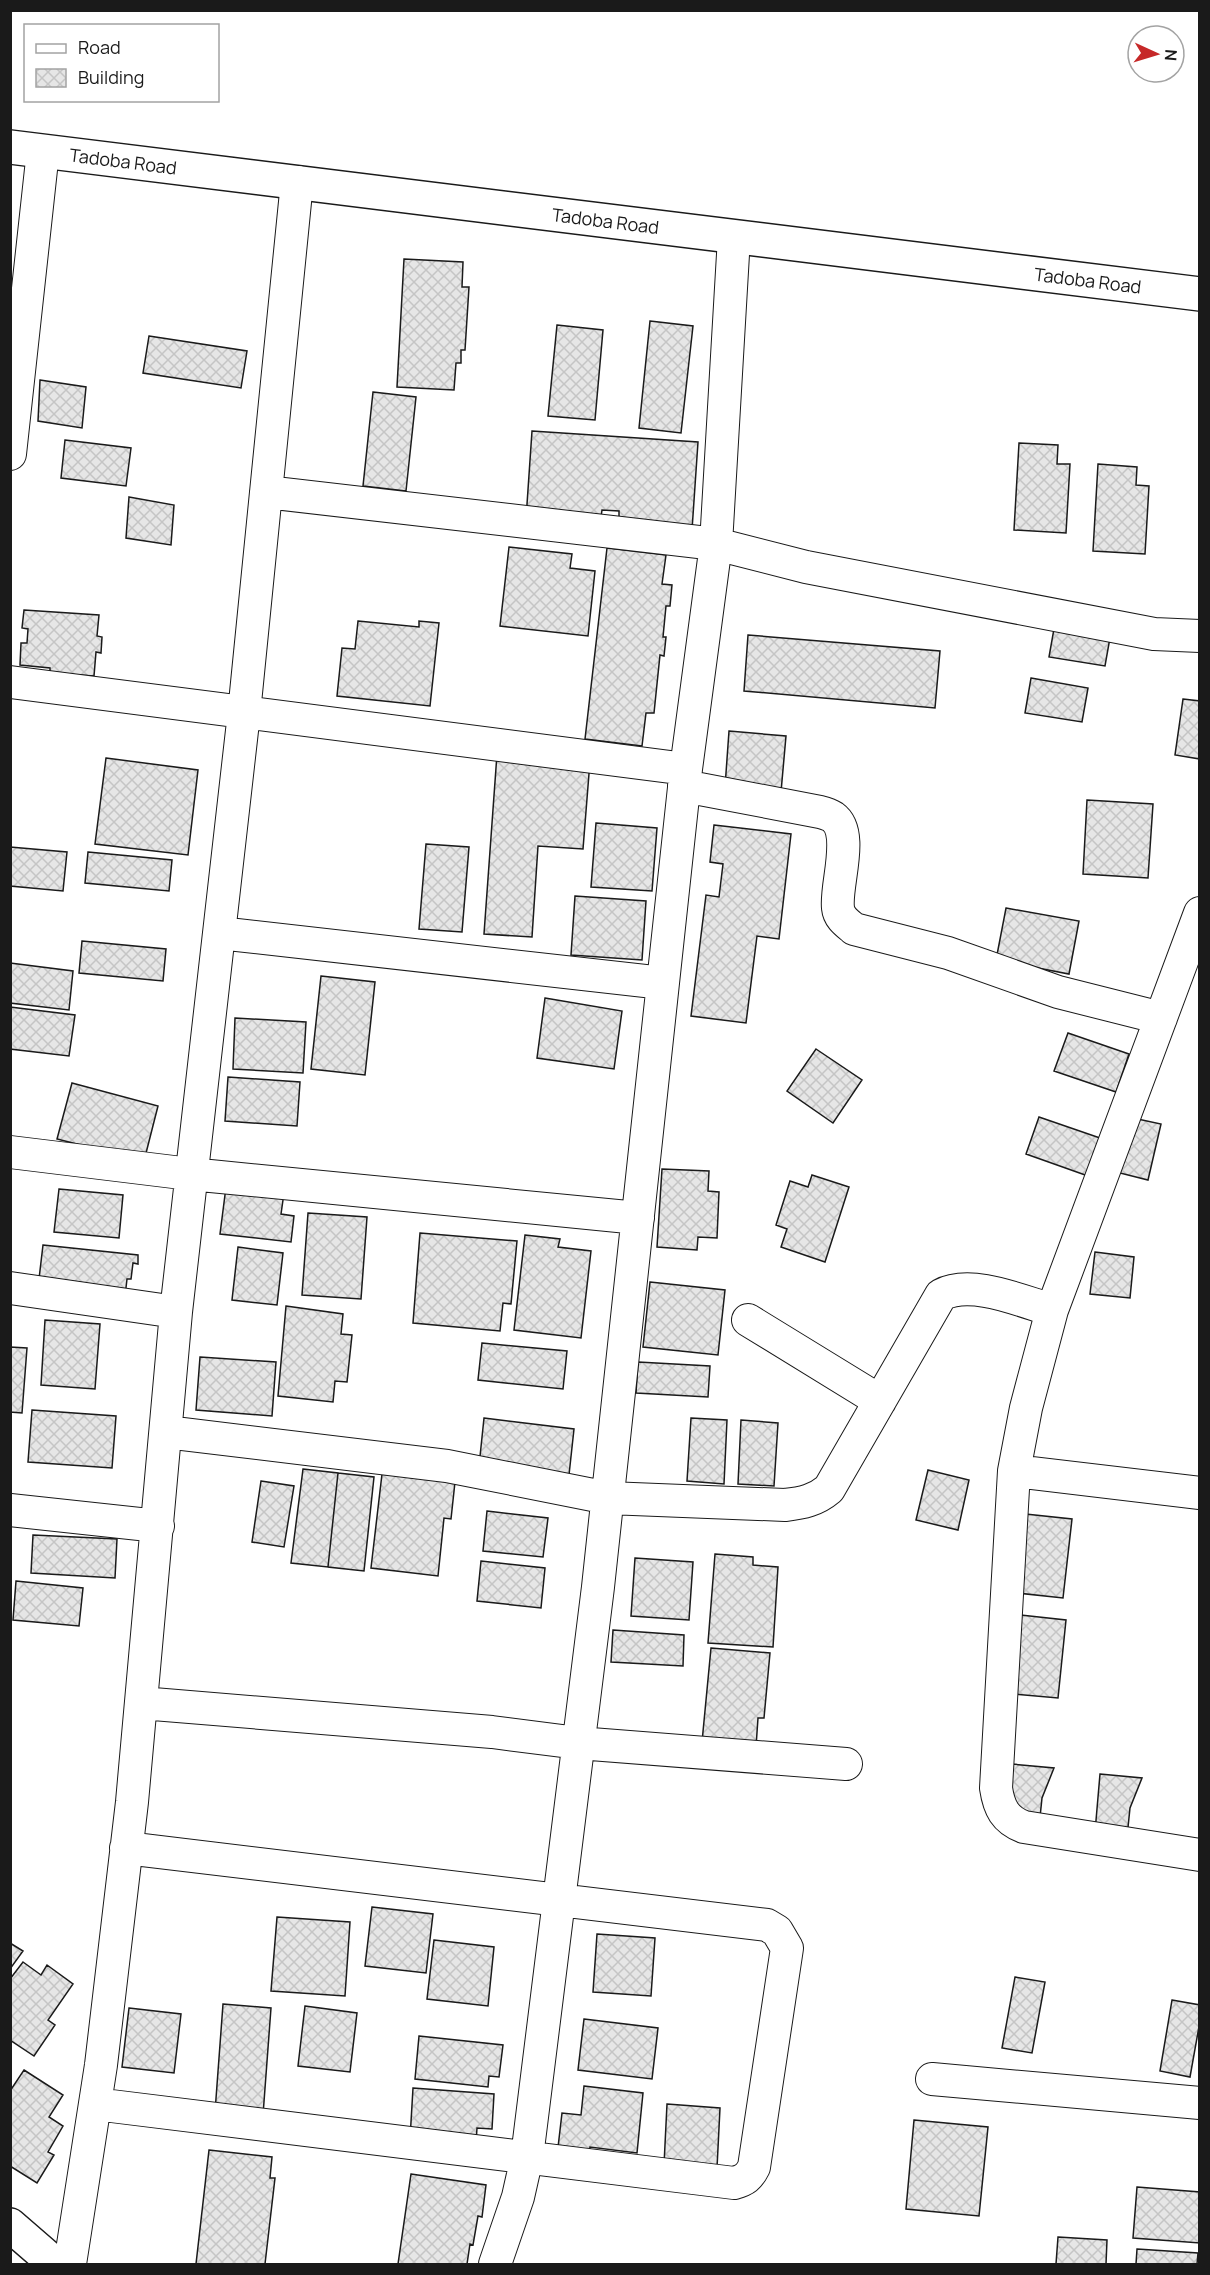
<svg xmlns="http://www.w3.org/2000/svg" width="1210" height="2275" viewBox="0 0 1210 2275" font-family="Manrope,sans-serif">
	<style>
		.building { fill: url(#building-cross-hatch); stroke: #1a1a1a; stroke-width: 1.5 }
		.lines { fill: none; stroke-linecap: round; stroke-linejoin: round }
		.minor-casing { stroke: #1a1a1a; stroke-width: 34 }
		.tertiary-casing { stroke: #1a1a1a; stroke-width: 36 }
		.primary-casing { stroke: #1a1a1a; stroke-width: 36 }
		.minor { stroke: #fff; stroke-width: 32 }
		.tertiary { stroke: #fff; stroke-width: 33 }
		.primary { stroke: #fff; stroke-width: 33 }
		.labels { text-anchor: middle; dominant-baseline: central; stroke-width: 4.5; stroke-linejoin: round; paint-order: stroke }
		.street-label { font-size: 18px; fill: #1a1a1a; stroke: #fff }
	</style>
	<defs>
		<pattern id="building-cross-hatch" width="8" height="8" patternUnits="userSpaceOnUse" patternTransform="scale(1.5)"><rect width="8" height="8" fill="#e6e6e6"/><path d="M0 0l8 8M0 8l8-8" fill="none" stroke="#c5c5c5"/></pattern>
	</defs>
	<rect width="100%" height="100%" fill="#fff"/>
	<path class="building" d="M404 259 463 262 462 287H469L465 350H461V363H456L454 390 397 387Z
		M650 321 693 326 681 433 639 428Z
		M557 325 603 330 595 420 548 416Z
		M149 336 247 351 241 388 143 373Z
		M40 380 86 387 82 428 38 421Z
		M373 392 416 397 406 491 363 486Z
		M532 431 698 442 692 530 646 527 647 520 619 518V511L602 510 601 517 526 519Z
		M65 440 131 448 126 486 61 478Z
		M1019 443 1058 445 1057 464H1070L1066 533 1014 530Z
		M1098 464 1137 467 1136 485 1149 486 1145 554 1093 551Z
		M129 497 174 505 171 545 126 538Z
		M509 547 572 554 570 568 595 571 588 636 500 626Z
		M607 548 666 555 662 584 672 585 670 606H666L663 637H666L664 656 660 655 654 713H646L642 746 585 739Z
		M24 610 99 615 97 636 102 637 101 653 96 652 94 676 50 673V668L20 665 21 643H27L28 629 22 628Z
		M358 621 419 627V621L439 623 430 706 337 696 342 648 355 649Z
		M1055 623 1111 632 1105 666 1049 657Z
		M748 635 940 651 935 708 744 691Z
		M1031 678 1088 688 1082 722 1025 713Z
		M1183 699 1200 701V759L1175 755Z
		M729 731 786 736 781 792 725 787Z
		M497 754 590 761 583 849 538 846 532 937 484 934Z
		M106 758 198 770 188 855 95 844Z
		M1087 800 1153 804 1148 878 1083 874Z
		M596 823 657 828 652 891 591 887Z
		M714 825 791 834 779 939 757 936 746 1023 691 1016 706 895 719 897 723 864 710 862Z
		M426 844 469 847 462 932 419 929Z
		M10 847 67 852 63 891 10 886Z
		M88 852 172 860 169 891 85 883Z
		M575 896 646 901 642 960 571 955Z
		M1006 908 1079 921 1069 974 996 960Z
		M82 941 166 949 163 981 79 973Z
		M10 963 73 971 69 1010 10 1003Z
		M321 976 375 982 365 1075 311 1069Z
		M545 998 622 1011 614 1069 537 1058Z
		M10 1007 75 1015 69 1056 10 1049Z
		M235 1018 306 1022 303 1073 233 1069Z
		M1068 1033 1129 1054 1116 1092 1054 1071Z
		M816 1049 862 1080 833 1123 787 1091Z
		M228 1077 300 1082 297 1126 225 1121Z
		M72 1083 158 1106 144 1161 57 1139Z
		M1039 1117 1100 1138 1088 1176 1026 1154Z
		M1133 1118 1161 1124 1148 1180 1120 1173Z
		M662 1169 709 1171 708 1191 719 1192 717 1238 698 1237 697 1250 657 1247Z
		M812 1175 849 1187 825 1262 781 1247 787 1229 776 1225 790 1181 808 1187Z
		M226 1187 284 1193 281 1214 294 1216 291 1242 220 1234Z
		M59 1189 123 1195 119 1238 54 1232Z
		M308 1213 367 1217 361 1299 302 1295Z
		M420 1233 517 1241 511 1304 503 1303 500 1331 413 1323Z
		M525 1235 560 1239 558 1247 591 1251 581 1338 514 1330Z
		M43 1245 138 1255V1264L133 1263 131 1279H127L124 1305 37 1296Z
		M238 1247 283 1253 277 1305 232 1300Z
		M1095 1252 1134 1257 1130 1298 1090 1294Z
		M650 1282 725 1290 718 1355 643 1347Z
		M286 1306 343 1314 341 1334 352 1335 347 1382 335 1381 333 1402 278 1396Z
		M45 1320 100 1324 95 1389 41 1385Z
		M482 1343 567 1351 563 1389 478 1380Z
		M10 1347 27 1348 22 1413 10 1412Z
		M200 1357 276 1362 272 1416 196 1410Z
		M638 1362 710 1366 708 1397 636 1393Z
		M32 1410 116 1416 112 1468 28 1462Z
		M484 1418 574 1429 569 1475 479 1466Z
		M691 1418 727 1420 724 1484 687 1481Z
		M741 1420 778 1423 774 1486 738 1484Z
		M303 1469 338 1473 328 1567 291 1563Z
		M928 1470 969 1480 958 1530 916 1520Z
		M338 1473 374 1477 364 1571 328 1567Z
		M382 1474 455 1482 451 1519 444 1518 438 1576 371 1568Z
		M261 1481 294 1486 284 1547 252 1542Z
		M487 1511 548 1518 543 1557 483 1551Z
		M1016 1513 1072 1519 1063 1598 1008 1592Z
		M33 1535 117 1539 115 1578 31 1573Z
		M715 1554 753 1557V1565L778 1567 773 1647 708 1643Z
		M635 1558 693 1562 689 1620 631 1616Z
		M481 1561 545 1568 541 1608 477 1601Z
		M16 1581 83 1588 79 1626 13 1620Z
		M1011 1614 1066 1620 1058 1698 1003 1693Z
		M613 1630 684 1635 683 1666 611 1662Z
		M711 1648 770 1653 764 1718H758L756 1747 702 1742Z
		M1012 1764 1054 1768 1042 1798 1039 1827 1008 1822Z
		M1100 1774 1142 1778 1130 1808 1127 1837 1095 1832Z
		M372 1907 433 1914 426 1973 365 1966Z
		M277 1917 350 1922 345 1996 271 1991Z
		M597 1934 655 1938 651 1996 593 1992Z
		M434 1940 494 1947 488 2006 427 1999Z
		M10 1943 23 1951 10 1969Z
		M23 1962 41 1975 47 1965 73 1984 48 2020 55 2025 34 2056 10 2040V1979Z
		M1015 1977 1045 1982 1032 2053 1002 2048Z
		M1172 2000 1200 2005V2021L1190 2077 1160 2071Z
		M223 2004 271 2008 263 2115 215 2112Z
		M305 2006 357 2013 350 2072 298 2066Z
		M129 2008 181 2014 174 2073 122 2067Z
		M584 2019 658 2028 652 2079 578 2070Z
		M419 2036 503 2045 499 2077 489 2076 488 2087 415 2079Z
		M24 2070 63 2095 49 2117 63 2126 48 2152 54 2155 37 2183 10 2166V2091Z
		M584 2086 643 2093 637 2153 590 2147 588 2159 557 2156 562 2113 581 2115Z
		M413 2088 494 2094 492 2129 477 2128 476 2143 410 2139Z
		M667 2104 720 2108 717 2168 664 2165Z
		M914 2120 988 2127 979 2216 906 2209Z
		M209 2150 272 2157 270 2178H275L265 2264H196Z
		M411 2174 486 2185 482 2217 478 2216 473 2245 470 2244 467 2264H398Z
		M1137 2187 1200 2192V2243L1133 2238Z
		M1058 2237 1107 2240 1106 2264H1056Z
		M1137 2249 1198 2253 1197 2264H1136Z"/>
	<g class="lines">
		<g class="minor-casing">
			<path id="minor" d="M734 237 716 544 806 567 1154 634 1200 636
				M10 454 43 151
				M266 492 716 544 686 769 598 1587 527 2157 518 2197 495 2264
				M10 682 686 769
				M684 786 820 812C824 813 830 815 833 817 855 833 835 885 838 908 839 918 847 923 854 929L948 953 1058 992 1161 1018
				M1200 913 1052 1310 1026 1408 1014 1471 996 1788C999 1808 1005 1820 1024 1827L1200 1855
				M219 933 663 983
				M10 1152 190 1174 638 1218
				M10 1288 176 1312
				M748 1320 880 1401
				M166 1432 447 1466 608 1498 785 1505C803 1503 816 1500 829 1489L941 1295C971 1279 1021 1301 1052 1310
				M1014 1471 1200 1493
				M10 1510 158 1526
				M141 1703 492 1732 578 1743 846 1764
				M932 2079 1200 2103
				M95 2104 734 2183C745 2180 749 2177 754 2167L787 1948 777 1931 767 1925 126 1848
				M70 2264 101 2065 132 1802 176 1312 244 713 297 182"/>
		</g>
		<g class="tertiary-casing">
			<path id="tertiary" d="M10 2225 55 2264"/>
		</g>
		<g class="primary-casing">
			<g id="primary">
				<path id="s1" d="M10 147 1200 294"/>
			</g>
		</g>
		<use href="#minor" class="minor"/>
		<use href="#tertiary" class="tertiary"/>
		<use href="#primary" class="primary"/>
	</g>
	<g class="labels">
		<g class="street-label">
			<text stroke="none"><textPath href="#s1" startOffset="114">Tadoba Road</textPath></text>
			<text stroke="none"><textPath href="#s1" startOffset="600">Tadoba Road</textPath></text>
			<text stroke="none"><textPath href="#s1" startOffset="1086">Tadoba Road</textPath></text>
		</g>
	</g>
	<rect width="1210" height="2275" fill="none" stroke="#1a1a1a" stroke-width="24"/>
	<rect x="24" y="24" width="195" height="78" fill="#ffffff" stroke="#a3a3a3" stroke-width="1.5"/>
	<rect x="36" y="44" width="30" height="9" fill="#ffffff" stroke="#a3a3a3" stroke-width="1.5"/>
	<text x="78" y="54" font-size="18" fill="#1a1a1a">Road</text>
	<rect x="36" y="69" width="30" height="18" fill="url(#building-cross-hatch)" stroke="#a3a3a3" stroke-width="1.5"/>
	<text x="78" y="84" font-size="18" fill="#1a1a1a">Building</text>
	<g transform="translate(1156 54) rotate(94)"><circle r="28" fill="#ffffff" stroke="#a3a3a3" stroke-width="1.5"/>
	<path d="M0-4.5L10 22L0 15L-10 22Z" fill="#c62828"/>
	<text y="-9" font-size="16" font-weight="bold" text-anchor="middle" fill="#1a1a1a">N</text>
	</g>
</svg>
